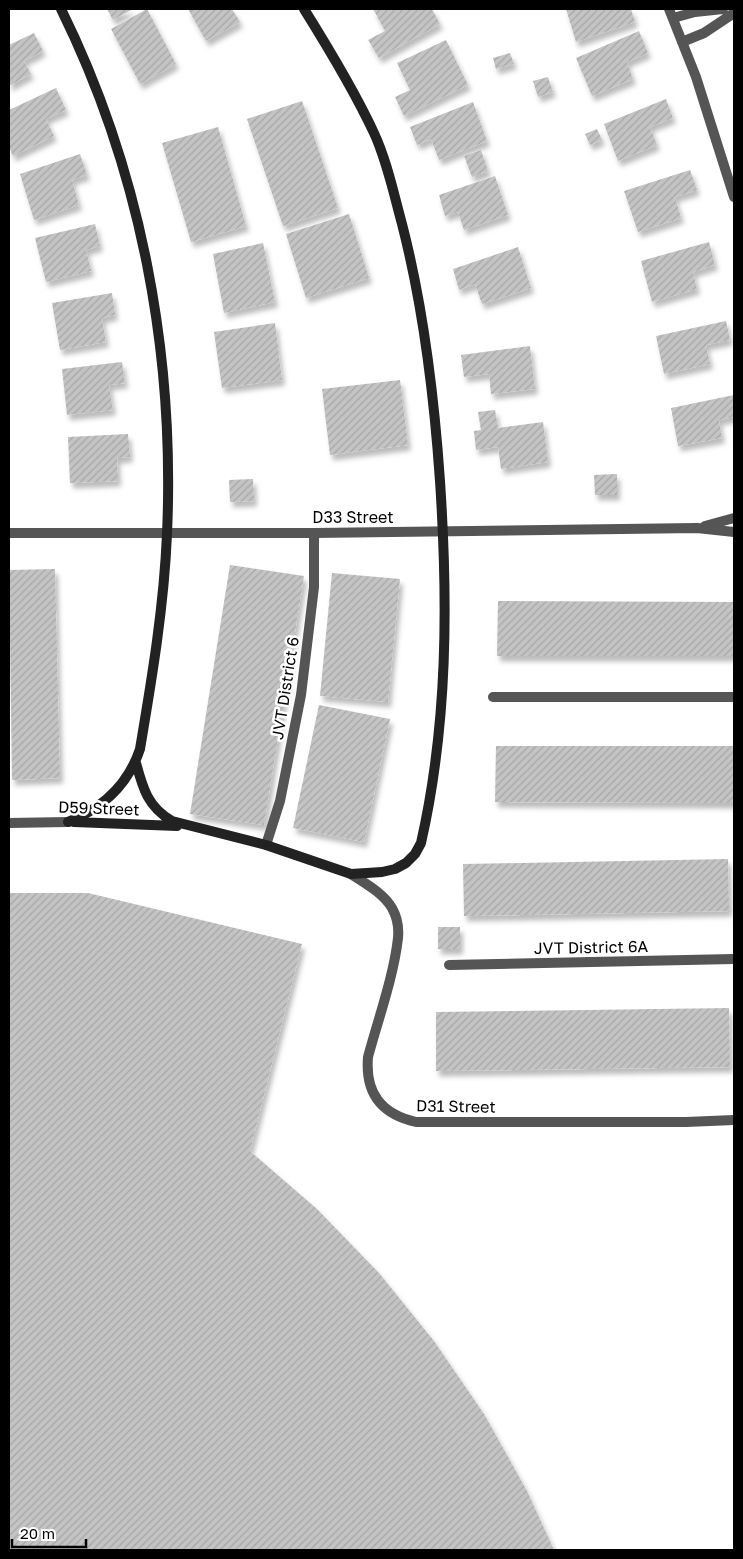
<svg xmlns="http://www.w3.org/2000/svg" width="743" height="1559" viewBox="0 0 743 1559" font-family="'Golos Text',sans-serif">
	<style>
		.building { fill: url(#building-hatch); filter: url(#shadow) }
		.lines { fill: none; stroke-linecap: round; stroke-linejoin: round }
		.lane { stroke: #555; stroke-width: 10 }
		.street { stroke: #555; stroke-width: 10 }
		.secondary { stroke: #222; stroke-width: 10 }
		.labels { text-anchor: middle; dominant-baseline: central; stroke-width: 5; stroke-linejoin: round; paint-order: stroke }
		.street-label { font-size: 16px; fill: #000; stroke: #fff }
	</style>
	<defs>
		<pattern id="building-hatch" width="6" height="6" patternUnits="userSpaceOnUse" patternTransform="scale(1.25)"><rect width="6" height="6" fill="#c4c4c4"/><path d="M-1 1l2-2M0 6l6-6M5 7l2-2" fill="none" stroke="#a7a7a7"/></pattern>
		<filter id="shadow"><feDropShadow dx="3" dy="5.5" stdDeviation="2.5" flood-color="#0004"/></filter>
	</defs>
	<rect width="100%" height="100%" fill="#fff"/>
	<path class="building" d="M107 9H133L113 20Z
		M147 9 176 64 140 84 111 29Z
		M188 9H232L240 22 206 41Z
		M373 9H432L440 24 379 58 368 40 385 31Z
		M566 9H631L635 22 576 42Z
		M639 31 648 53 627 62 633 79 592 96 576 58Z
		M34 33 43 51 24 61 31 74 9 86V45Z
		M446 40 468 85 404 116 395 97 410 90 397 63Z
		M510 53 514 64 496 69 493 58Z
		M548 77 553 92 538 97 533 81Z
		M56 88 66 110 46 119 54 136 13 156 9 147V110Z
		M666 99 673 118 650 127 657 145 618 161 604 124Z
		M302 101 338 208 283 226 247 119Z
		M473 102 487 141 439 160 431 139 417 145 410 127Z
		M218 127 246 226 191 242 162 143Z
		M597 129 602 140 590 145 585 134Z
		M481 150 488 171 472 177 464 156Z
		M80 154 87 175 72 180 79 205 34 220 20 174Z
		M690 170 697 190 675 197 681 218 638 232 624 191Z
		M495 176 508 215 464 230 458 212 445 216 439 195Z
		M349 214 369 278 306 298 286 234Z
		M95 224 100 246 86 250 91 271 46 282 35 238Z
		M709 242 715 265 693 272 697 289 652 302 641 261Z
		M263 243 275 302 224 313 213 254Z
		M518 247 531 288 482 304 475 284 459 290 453 269Z
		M112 293 115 315 102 318 106 342 60 350 52 303Z
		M726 321 730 340 706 345 710 364 664 374 656 336Z
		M275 323 282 380 222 388 214 332Z
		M530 346 535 389 491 394 489 374 464 377 461 355Z
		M122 362 125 383 109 385 113 410 67 415 62 369Z
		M400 380 408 445 330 455 322 389Z
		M734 395V417L719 420 722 438 678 446 671 408Z
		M495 410 498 428 543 422 548 462 501 469 498 447 476 450 474 431 481 430 478 412Z
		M128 434 130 457 117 458 118 481 70 483 68 437Z
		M617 474V495H595L594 475Z
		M253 479 254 501 230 502 229 480Z
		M230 565 304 576 264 825 190 814Z
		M55 569 60 778 12 780 9 570Z
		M332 573 400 579 388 702 320 696Z
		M498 601 734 602V656H497Z
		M319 705 390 719 364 842 293 828Z
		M496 746H734V803L495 802Z
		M728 859 729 911 464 916 463 864Z
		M9 893H88L302 944 250 1151 317 1209 379 1273 434 1341 484 1414 527 1491 554 1550H9Z
		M438 927H460V949H438Z
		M729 1008 730 1067 436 1071V1012Z"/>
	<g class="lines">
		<path class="lane" d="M266 845 280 801 301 695 314 587V533"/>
		<path class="street" d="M669 9 696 77 734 197
			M673 18 695 12 723 9
			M682 42 704 33 734 13
			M705 526 734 518
			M9 533H314L697 528 734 532
			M493 697H734
			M9 823 68 822
			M351 874C366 884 383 893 392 908 397 917 399 928 398 938 394 975 378 1020 368 1057 365 1093 381 1114 416 1122H686L734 1120
			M449 965 734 959"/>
		<path class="secondary" d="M61 9C141 171 175 353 167 534 164 606 152 678 140 749 128 785 103 808 68 822
			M136 763C143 789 148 807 172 821L266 845 351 874 382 872 395 869 406 863 415 854 421 843C448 724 448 602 440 481 434 394 424 309 402 224 394 195 387 161 374 133 354 90 329 49 304 9
			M74 822 177 826"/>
	</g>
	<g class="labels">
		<g class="street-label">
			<text x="353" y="517">D33 Street</text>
			<text transform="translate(285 688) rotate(-81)">JVT District 6</text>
			<text transform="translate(99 808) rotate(2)">D59 Street</text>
			<text transform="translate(591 947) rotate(-1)">JVT District 6A</text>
			<text transform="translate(456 1106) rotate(1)">D31 Street</text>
		</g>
	</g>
	<rect width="743" height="1559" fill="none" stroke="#000000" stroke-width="20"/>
	<path d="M12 1539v8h74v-8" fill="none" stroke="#000000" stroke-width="2.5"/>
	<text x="20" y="1539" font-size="15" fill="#000000" stroke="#ffffff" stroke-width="4" paint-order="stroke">20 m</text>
</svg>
